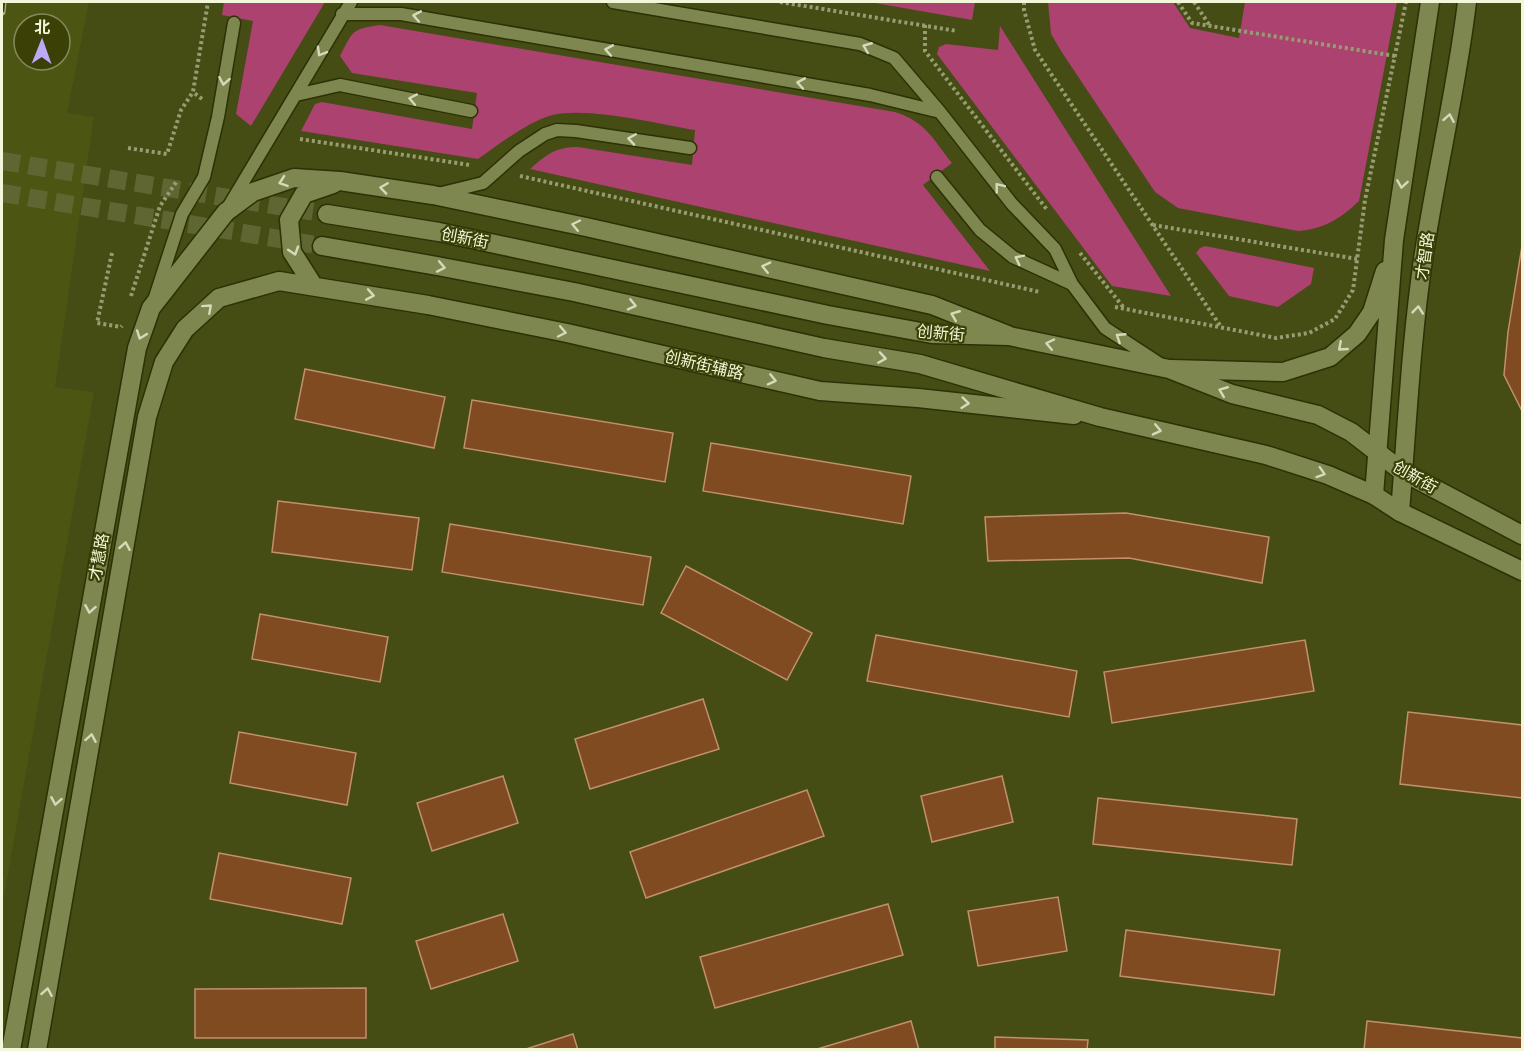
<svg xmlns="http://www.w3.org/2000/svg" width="1524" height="1051" viewBox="0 0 1524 1051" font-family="Arial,'Noto Sans SC',sans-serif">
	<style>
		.built { fill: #4d5513; fill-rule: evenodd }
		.green { fill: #ab4270 }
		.building { fill: #814b21; stroke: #c1906d; stroke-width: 1.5 }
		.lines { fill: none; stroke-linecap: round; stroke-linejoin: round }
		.secondary-tunnel { stroke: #5f6632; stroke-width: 18; stroke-dasharray: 18 9; stroke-linecap: butt }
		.service-casing { stroke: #2c3106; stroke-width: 15 }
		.tertiary-casing { stroke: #2c3106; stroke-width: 21 }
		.secondary-casing { stroke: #2c3106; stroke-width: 21 }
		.path { stroke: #979d72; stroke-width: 4; stroke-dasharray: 3 3; stroke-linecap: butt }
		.service { stroke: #7e8750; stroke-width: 12 }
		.tertiary { stroke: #7e8750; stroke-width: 18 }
		.secondary { stroke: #7e8750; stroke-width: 18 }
		.rail-casing { stroke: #b0b68e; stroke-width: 7 }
		.rail { stroke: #3b4106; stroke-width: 4.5; stroke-dasharray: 14; stroke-linecap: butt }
		.oneway { stroke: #d5dbb8 }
		.labels { text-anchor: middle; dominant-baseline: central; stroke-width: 4.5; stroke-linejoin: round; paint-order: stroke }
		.street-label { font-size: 16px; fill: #f2f7da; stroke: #3b4106 }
	</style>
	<rect width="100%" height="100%" fill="#454c14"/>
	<path class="built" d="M2 2H89L67 113 94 117 55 387 94 392 2 907ZM24 24H60V60H24Z"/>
	<path class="green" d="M224 2H325L251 126 236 114 253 21 222 15Z
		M869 2H975L972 20Z
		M1048 2H1173L1190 28 1239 38 1245 2H1397L1359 201C1340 219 1324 229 1298 231L1178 208 1155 192 1061 51 1051 34Z
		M380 25 895 112C926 122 932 138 952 163L923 185 990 271 530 169C546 155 555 147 578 147L692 165 695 130C659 124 582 105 549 116 523 125 500 144 478 159L301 131 315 104 322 102 472 129 477 93 352 73 340 56C353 31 351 29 380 25Z
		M1000 26 1171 296 1112 286 937 54 939 47 946 44 998 50Z
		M1205 246 1314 268 1311 284 1278 307 1229 296 1196 253 1200 248Z"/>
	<path class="building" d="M1522 246V411L1504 375 1508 332Z
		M305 369 445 397 434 448 295 419Z
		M472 400 673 433 665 482 464 448Z
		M711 443 911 476 903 524 703 491Z
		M278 501 419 518 412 570 272 552Z
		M1126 513 1269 537 1262 583 1129 558 988 561 985 517Z
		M450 524 651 557 643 605 442 572Z
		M686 566 812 633 787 680 661 613Z
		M260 614 388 637 380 682 252 659Z
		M876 635 1077 671 1069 717 867 681Z
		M1305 640 1314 691 1112 723 1104 672Z
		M703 699 719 749 590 789 575 739Z
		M1408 712 1522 725V798L1400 784Z
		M239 732 356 753 347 805 230 783Z
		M503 776 518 823 432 851 417 803Z
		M1002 776 1013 822 932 842 921 796Z
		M807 790 824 836 646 898 630 852Z
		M1098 798 1297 819 1292 865 1093 844Z
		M219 853 351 878 342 924 210 899Z
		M1058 897 1067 951 978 966 968 911Z
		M888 904 903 955 715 1008 700 957Z
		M503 914 518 961 431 989 416 941Z
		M1126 930 1280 950 1274 995 1120 976Z
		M366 988V1038H195V989Z
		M911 1021 919 1050H814Z
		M1367 1021 1522 1038V1050H1364Z
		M573 1034 578 1050H523Z
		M995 1037 1088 1040 1087 1050H995Z"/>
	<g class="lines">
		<path class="secondary-tunnel" d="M2 161 327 214
			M2 193 322 246"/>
		<g class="service-casing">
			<path id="service" d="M613 2 860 44 894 58 940 112 1012 204 1055 249 1072 284 1105 328 1160 364
				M342 14H401L870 95 940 112
				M296 95 340 85 471 111
				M937 177 980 230 1013 257 1072 284
				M438 194 483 183 519 151 545 134 557 130 576 131 690 148
				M230 204 351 2
				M155 297 182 214 204 177 218 117 234 23"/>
		</g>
		<g class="tertiary-casing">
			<path id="tertiary" d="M313 285 292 252 289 220 304 194 333 184
				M1171 369 1283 372 1330 357 1357 334 1372 312 1385 271
				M1374 495 1394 240 1430 2
				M1400 512C1407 426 1411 339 1424 253 1437 169 1457 86 1467 2
				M11 1050 137 348 151 308 226 212 253 192 294 178 340 181 433 195 586 227 932 305 1008 335
				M37 1050 147 417 164 362 185 329 219 298 279 281 428 305 567 333 820 391 918 398 1074 415"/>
		</g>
		<g class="secondary-casing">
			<path id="secondary" d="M327 214 439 232 828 315 932 334 1009 336 1169 369 1232 394 1318 415 1351 432 1403 472 1522 535
				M322 246 437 266 574 292 824 348 920 364 1100 417 1266 455 1328 475 1374 495 1400 512 1522 571"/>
		</g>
		<path class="path" d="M780 2 957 31
			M1024 2V10L1035 50 1221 327
			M1178 2 1192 23 1395 56
			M1194 2 1210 26
			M925 25V51L1048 211
			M202 99 193 92 208 2
			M300 139 470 165
			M128 148 167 154 181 110 193 92
			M520 176 1040 292
			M1153 225 1357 259
			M112 253 97 323 121 327 122 326
			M1080 253 1124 308
			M131 296 160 206 177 181
			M1115 307 1276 338 1309 333 1335 319 1353 290 1365 200 1406 2"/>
		<use href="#service" class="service"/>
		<use href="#tertiary" class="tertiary"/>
		<use href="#secondary" class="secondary"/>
		<g class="rail-casing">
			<path id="rail" d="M2 12 3 2"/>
		</g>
		<use href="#rail" class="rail"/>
	</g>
	<defs><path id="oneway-chevron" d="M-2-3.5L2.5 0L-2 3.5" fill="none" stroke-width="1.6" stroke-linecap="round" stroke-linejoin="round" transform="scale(1.5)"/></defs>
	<g class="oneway">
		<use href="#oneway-chevron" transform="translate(417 16) rotate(-170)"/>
		<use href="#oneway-chevron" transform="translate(867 47) rotate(-158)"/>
		<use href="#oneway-chevron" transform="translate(609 50) rotate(-170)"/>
		<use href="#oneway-chevron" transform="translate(321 52) rotate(120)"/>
		<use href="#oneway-chevron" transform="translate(224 81) rotate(100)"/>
		<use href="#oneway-chevron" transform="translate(801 83) rotate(-170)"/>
		<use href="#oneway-chevron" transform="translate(413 99) rotate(-169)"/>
		<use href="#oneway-chevron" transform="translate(1449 118) rotate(-80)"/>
		<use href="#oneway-chevron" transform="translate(632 139) rotate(-171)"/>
		<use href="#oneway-chevron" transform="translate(283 182) rotate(161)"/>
		<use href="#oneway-chevron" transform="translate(1402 184) rotate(99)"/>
		<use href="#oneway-chevron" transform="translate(999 187) rotate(-128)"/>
		<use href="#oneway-chevron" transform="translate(384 188) rotate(-172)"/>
		<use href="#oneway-chevron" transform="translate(576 225) rotate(-168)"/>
		<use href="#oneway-chevron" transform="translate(294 251) rotate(72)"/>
		<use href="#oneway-chevron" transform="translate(1019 259) rotate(-153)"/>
		<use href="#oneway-chevron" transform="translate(441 267) rotate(11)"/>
		<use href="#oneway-chevron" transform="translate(766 267) rotate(-167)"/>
		<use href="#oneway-chevron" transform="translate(370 295) rotate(10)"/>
		<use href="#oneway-chevron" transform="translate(632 305) rotate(13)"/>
		<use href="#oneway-chevron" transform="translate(208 308) rotate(-42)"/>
		<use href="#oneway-chevron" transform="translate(1418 310) rotate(-84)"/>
		<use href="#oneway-chevron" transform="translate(955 315) rotate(-158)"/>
		<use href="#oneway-chevron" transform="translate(562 332) rotate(12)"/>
		<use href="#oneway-chevron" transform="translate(141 335) rotate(110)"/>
		<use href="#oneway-chevron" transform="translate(1120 337) rotate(-147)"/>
		<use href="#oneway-chevron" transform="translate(1050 344) rotate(-168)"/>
		<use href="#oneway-chevron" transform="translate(1342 347) rotate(139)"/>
		<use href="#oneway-chevron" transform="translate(882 358) rotate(9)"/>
		<use href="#oneway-chevron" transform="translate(772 380) rotate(13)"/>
		<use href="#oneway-chevron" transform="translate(1223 391) rotate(-158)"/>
		<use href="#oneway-chevron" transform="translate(965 403) rotate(6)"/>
		<use href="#oneway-chevron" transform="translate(1157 430) rotate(13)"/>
		<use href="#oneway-chevron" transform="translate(1321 473) rotate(18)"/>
		<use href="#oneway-chevron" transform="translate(125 546) rotate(-80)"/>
		<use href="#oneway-chevron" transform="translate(90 609) rotate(100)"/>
		<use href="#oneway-chevron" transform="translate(91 738) rotate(-80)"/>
		<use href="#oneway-chevron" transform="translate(56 801) rotate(100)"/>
		<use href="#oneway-chevron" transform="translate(47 992) rotate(-80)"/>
	</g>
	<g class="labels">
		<g class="street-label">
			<text transform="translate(465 238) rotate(11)">创新街</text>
			<text transform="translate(1425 256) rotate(-82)">才智路</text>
			<text transform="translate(941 333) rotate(5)">创新街</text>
			<text transform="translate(704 365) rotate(13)">创新街辅路</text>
			<text transform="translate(1415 477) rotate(30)">创新街</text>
			<text transform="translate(99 557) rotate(-80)">才慧路</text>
		</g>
	</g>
	<rect width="1524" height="1051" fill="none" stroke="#f2f7da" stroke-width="6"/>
	<g transform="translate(42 42) rotate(1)"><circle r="28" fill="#3b4106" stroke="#848a5b" stroke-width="1.5"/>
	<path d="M0-4.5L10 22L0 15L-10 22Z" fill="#bda9f5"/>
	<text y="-9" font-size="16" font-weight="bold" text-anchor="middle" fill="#f2f7da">北</text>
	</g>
</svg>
